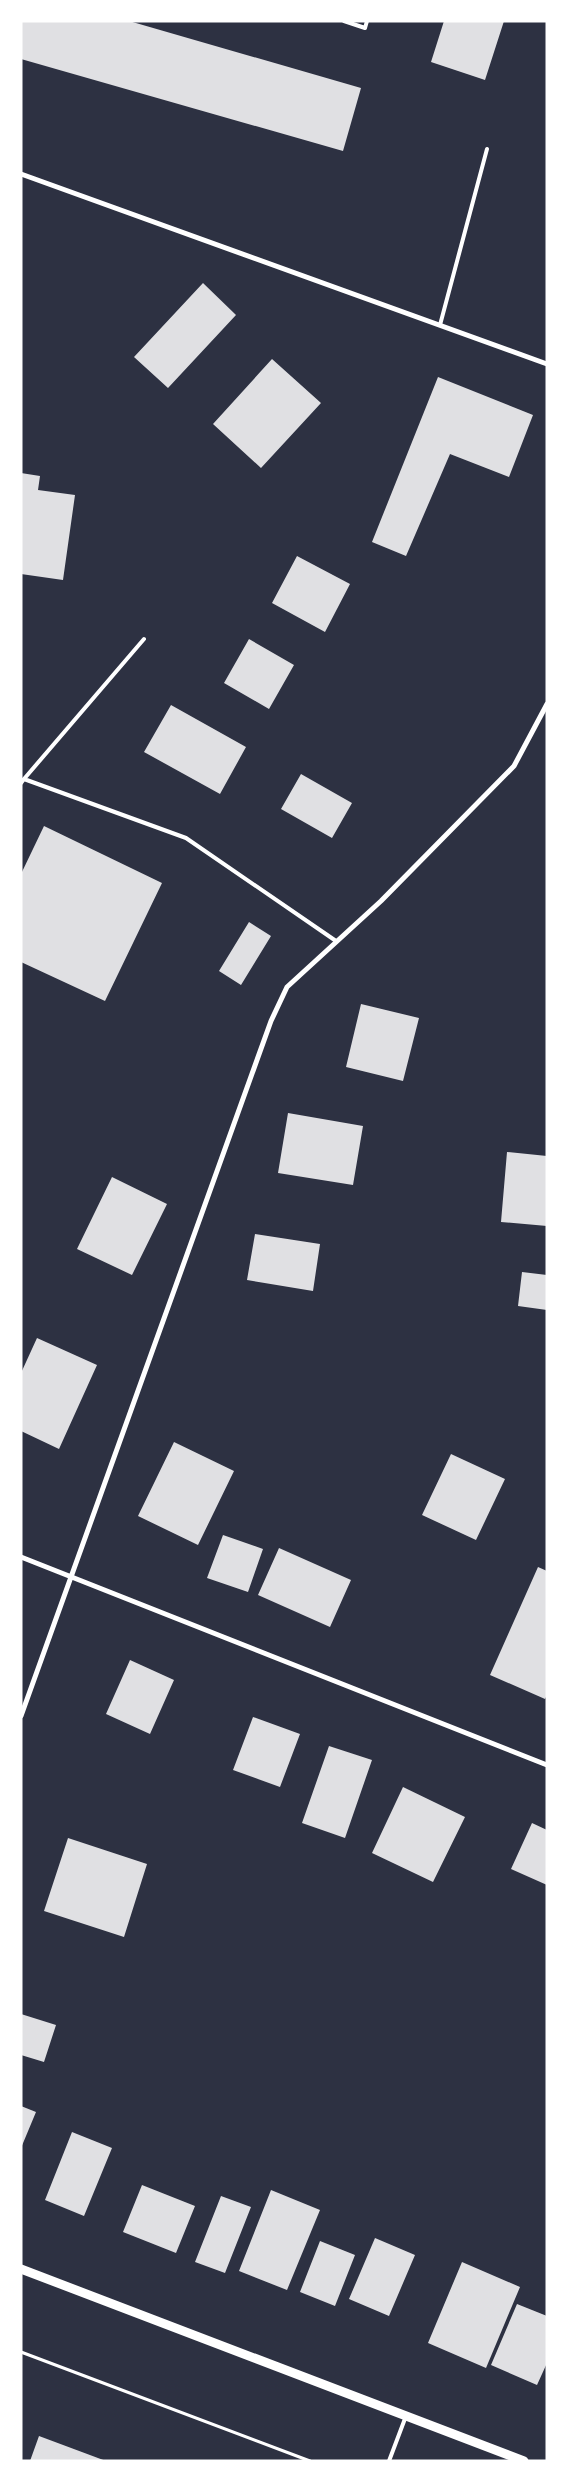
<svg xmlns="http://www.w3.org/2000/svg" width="568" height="2482" viewBox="0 0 568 2482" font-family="Merriweather,serif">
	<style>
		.building { fill: #e0e0e3 }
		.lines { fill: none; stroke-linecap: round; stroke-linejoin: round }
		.path { stroke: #fff; stroke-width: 3 }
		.service { stroke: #fff; stroke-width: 4 }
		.minor { stroke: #fff; stroke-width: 5 }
		.tertiary { stroke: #fff; stroke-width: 9 }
	</style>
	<rect width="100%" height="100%" fill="#2d3142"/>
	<path class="building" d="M21 21H129L361 88 343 151 21 59Z
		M444 21H504L485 80 431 62Z
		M203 283 236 315 168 388 134 357Z
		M272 359 321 403 261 468 213 424Z
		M438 377 533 415 509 477 450 454 406 556 372 542Z
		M21 473 40 476 38 490 75 495 63 580 21 574Z
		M297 556 350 584 325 632 272 603Z
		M249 639 294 665 269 709 224 683Z
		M171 705 246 747 220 794 144 752Z
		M301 774 352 803 332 838 281 809Z
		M44 826 162 883 105 1001 21 962V874Z
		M249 922 271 936 241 985 219 971Z
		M361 1004 419 1018 403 1081 346 1067Z
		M288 1113 363 1126 353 1185 278 1173Z
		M507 1152 547 1156V1226L501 1222Z
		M112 1177 167 1204 132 1275 77 1249Z
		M255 1234 320 1244 313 1291 247 1280Z
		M522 1272 547 1275V1310L518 1306Z
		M37 1338 97 1365 59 1449 21 1431V1373Z
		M174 1442 234 1471 198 1545 138 1516Z
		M451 1454 505 1479 476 1540 422 1515Z
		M223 1535 263 1549 248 1592 207 1578Z
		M279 1548 351 1580 330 1627 258 1595Z
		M538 1567 547 1571V1695L545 1699 490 1675Z
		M130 1660 174 1680 150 1734 106 1714Z
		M253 1717 300 1734 280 1787 233 1770Z
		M329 1746 372 1760 345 1838 302 1823Z
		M403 1787 465 1817 433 1882 372 1853Z
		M532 1823 547 1830V1885L511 1869Z
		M68 1838 147 1864 124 1937 44 1911Z
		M21 2014 56 2025 44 2062 21 2055Z
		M21 2106 36 2112 21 2148Z
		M72 2132 112 2148 84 2216 45 2200Z
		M142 2185 195 2206 176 2253 123 2232Z
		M271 2190 320 2210 287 2290 239 2271Z
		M221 2196 251 2207 225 2273 195 2262Z
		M375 2238 415 2255 389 2316 349 2299Z
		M320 2241 355 2255 335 2306 300 2292Z
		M462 2262 520 2287 486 2368 428 2343Z
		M517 2304 547 2316V2363L537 2385 491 2365Z
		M39 2436 106 2461H30Z"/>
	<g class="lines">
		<path class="path" d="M21 2352 310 2461"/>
		<path class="service" d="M344 21 365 28 367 21
			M440 325 487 149
			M24 779 144 639
			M21 783 24 779 186 838 336 941
			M389 2461 406 2416"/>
		<path class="minor" d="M21 174 547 364
			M21 1557 547 1765
			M21 1716 271 1021 287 987 381 901 514 766 547 704"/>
		<path class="tertiary" d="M21 2269 524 2461"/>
	</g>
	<rect width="568" height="2482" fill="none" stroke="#ffffff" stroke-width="45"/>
</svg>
